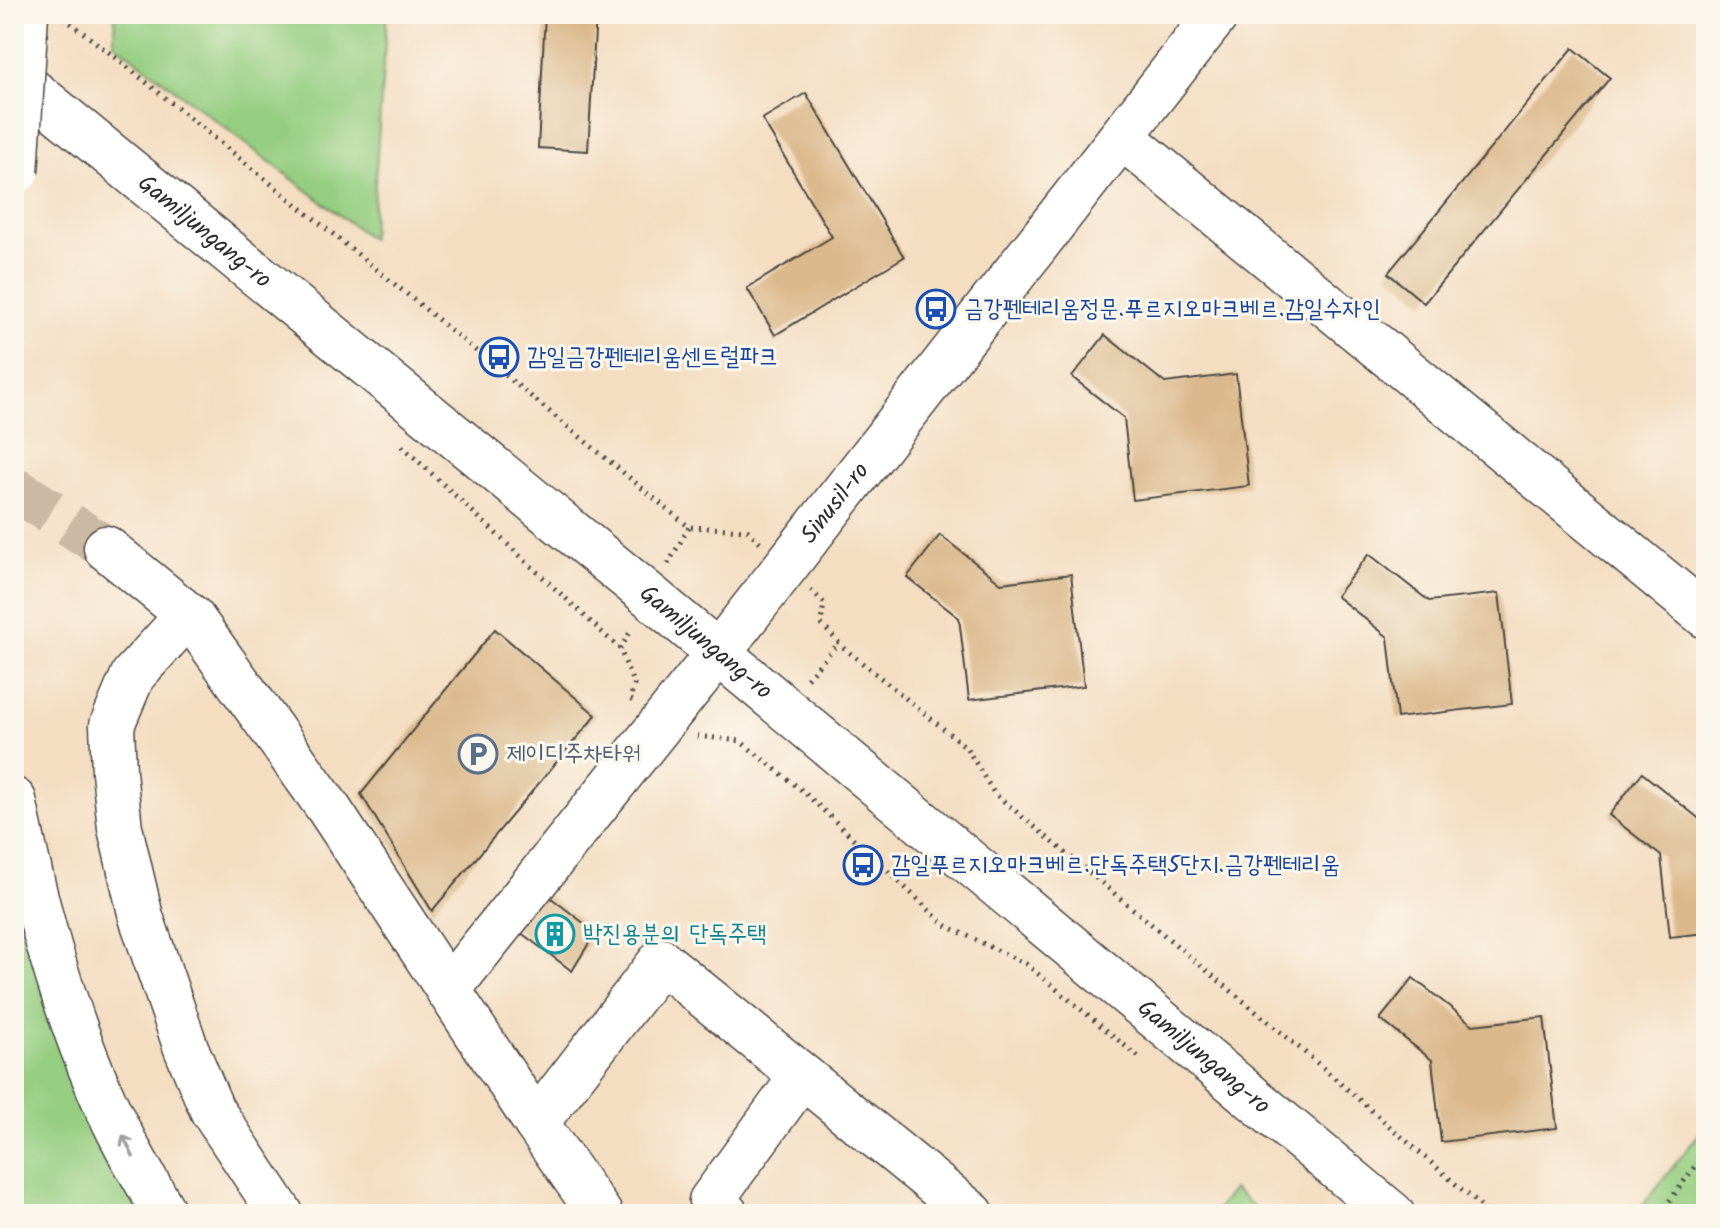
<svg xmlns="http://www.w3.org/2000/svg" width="1720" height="1228" viewBox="0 0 1720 1228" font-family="Kalam,'Poor Story',sans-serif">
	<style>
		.green { fill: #96ce81; stroke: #607c56; stroke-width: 2 }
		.building { fill: #dbb98c }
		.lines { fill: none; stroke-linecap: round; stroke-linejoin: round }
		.minor-tunnel { stroke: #ccb9a3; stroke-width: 44; stroke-dasharray: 44 22; stroke-linecap: butt }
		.minor-casing { stroke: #494642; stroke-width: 47 }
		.major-casing { stroke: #494642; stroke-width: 47 }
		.highway-casing { stroke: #494642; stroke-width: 47 }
		.path { stroke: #494642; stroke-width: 5; stroke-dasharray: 2 6; stroke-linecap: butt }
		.minor { stroke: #fff; stroke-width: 44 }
		.major { stroke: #fff; stroke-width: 44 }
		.highway { stroke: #fff; stroke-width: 44 }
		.highway-bridge-casing { stroke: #494642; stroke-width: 47; stroke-linecap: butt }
		.highway-bridge { stroke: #fff; stroke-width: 44 }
		.oneway { stroke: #a0a0a0 }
		.labels { text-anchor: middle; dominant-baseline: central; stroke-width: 6; stroke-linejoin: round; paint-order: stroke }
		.street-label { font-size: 24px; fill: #2b2b2b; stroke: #fbf7ec }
		.transit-label { font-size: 24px; fill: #164399; stroke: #fbf7ec; text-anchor: start }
		.service-label { font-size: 24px; fill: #4e5e75; stroke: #fbf7ec; text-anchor: start }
		.culture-label { font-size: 24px; fill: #0d838f; stroke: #fbf7ec; text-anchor: start }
	</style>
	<rect width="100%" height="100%" fill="#fbf7ec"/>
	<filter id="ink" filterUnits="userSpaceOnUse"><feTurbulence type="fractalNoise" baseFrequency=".0125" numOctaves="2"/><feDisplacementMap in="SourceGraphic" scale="16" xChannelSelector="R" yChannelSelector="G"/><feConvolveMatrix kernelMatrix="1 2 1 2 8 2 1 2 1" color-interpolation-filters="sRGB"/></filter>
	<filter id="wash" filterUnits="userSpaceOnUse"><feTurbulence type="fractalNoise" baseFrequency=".006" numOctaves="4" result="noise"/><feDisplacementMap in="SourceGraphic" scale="32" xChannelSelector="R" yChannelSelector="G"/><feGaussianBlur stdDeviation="1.8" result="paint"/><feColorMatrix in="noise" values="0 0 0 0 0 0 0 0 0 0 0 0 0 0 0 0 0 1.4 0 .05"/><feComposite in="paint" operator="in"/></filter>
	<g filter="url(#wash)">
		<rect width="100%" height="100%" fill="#f4ddc1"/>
		<path class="green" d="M115 14H387L371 239 114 43Z
			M14 898 77 1097 101 1144 153 1214H14Z
			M1706 1125V1204L1697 1214H1636Z
			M1233 1189 1263 1214H1214Z"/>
		<g id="blocks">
			<path class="building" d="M545 14H596L588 151 538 148Z
				M1573 48 1610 78 1424 303 1388 273Z
				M806 93 904 257 775 335 747 288 832 237 762 119Z
				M1105 335 1165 383 1236 374 1249 486 1133 500 1124 418 1072 377Z
				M940 535 1001 583 1071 574 1084 686 969 700 959 618 907 577Z
				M1369 554 1429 601 1499 593 1512 704 1397 718 1388 637 1336 596Z
				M495 629 596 715 432 911 361 794Z
				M1642 773 1702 821 1706 820V933L1670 937 1661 856 1609 815Z
				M537 887 585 924 589 943 572 971 512 926Z
				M1413 978 1473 1025 1544 1017 1557 1128 1441 1142 1432 1060 1380 1019Z"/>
		</g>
	</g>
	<g filter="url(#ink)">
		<use href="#blocks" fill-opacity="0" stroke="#494642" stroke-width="2"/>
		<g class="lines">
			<path class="minor-tunnel" d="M14 488 106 548"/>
			<g class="minor-casing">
				<g id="minor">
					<path d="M1122 137 1706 616"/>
					<path d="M106 548 192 618 329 809 536 1123 600 1214"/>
					<path d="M192 618 175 629 133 675 112 725 114 772 120 828 141 917 186 1048 212 1110 281 1214"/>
					<path id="s1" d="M448 990 718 653 1217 14"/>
					<path d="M536 1123 661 961 972 1214"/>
					<path d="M726 1214 711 1201 802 1076"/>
				</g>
			</g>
			<g class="major-casing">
				<g id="major">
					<path id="s2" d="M14 76 650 596 1392 1214"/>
				</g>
			</g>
			<g class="highway-casing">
				<path id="highway" d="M14 800C34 898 59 996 99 1089 117 1132 142 1174 165 1214"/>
			</g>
			<path class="path" d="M64 18 120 61 435 317 689 527 747 530 760 542
				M402 446 620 649 634 685 630 699 633 701
				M668 564 689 527
				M811 590 824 603 821 624 845 649 966 747 994 793 1308 1055 1490 1214
				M620 649 632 629
				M807 678 839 643
				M697 736 740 741 804 792 945 925 1026 964 1141 1059
				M1660 1214 1706 1151"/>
			<use href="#minor" class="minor"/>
			<use href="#major" class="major"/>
			<use href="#highway" class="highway"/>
			<g class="highway-bridge-casing">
				<path id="highway-bridge" d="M16 172 26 14"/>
			</g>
			<use href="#highway-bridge" class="highway-bridge"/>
		</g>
		<defs><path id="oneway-shaft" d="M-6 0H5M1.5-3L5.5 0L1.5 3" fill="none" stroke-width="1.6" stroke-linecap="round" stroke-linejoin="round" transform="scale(2)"/></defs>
		<use class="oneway" href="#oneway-shaft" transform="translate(128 1146) rotate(-117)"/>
	</g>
	<defs>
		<g id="bus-ring" transform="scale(2)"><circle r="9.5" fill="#fbf7ec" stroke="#1a4fb4" stroke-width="1.5"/><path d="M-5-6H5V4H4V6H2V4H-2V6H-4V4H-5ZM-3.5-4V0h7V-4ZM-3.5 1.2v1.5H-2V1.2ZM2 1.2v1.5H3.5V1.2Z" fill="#1a4fb4"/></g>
		<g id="parking-ring" transform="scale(2)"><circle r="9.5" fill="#fbf7ec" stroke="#5c6f8a" stroke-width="1.5"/><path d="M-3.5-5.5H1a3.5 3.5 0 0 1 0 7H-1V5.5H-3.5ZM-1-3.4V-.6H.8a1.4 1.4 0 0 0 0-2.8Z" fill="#5c6f8a"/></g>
		<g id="building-ring" transform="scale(2)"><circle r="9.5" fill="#fbf7ec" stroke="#0f9aa8" stroke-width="1.5"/><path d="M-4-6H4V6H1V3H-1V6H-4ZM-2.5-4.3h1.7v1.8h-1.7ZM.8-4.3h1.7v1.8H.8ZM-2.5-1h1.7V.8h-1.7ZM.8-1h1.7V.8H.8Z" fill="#0f9aa8"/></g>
	</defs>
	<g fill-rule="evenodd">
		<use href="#bus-ring" x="936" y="309"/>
		<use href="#bus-ring" x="499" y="357"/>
		<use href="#parking-ring" x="478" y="754"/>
		<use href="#bus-ring" x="863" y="865"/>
		<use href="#building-ring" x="555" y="934"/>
	</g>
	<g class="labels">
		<g class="street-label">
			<text stroke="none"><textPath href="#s2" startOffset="246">Gamiljungang-ro</textPath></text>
			<text stroke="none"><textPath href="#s1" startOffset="622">Sinusil-ro</textPath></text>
			<text stroke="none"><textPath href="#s2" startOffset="894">Gamiljungang-ro</textPath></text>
			<text stroke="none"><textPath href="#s2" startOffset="1542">Gamiljungang-ro</textPath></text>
		</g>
		<g class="transit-label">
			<text x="964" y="309">금강펜테리움정문.푸르지오마크베르.감일수자인</text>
			<text x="527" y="357">감일금강펜테리움센트럴파크</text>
			<text x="891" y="865">감일푸르지오마크베르.단독주택5단지.금강펜테리움</text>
		</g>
		<g class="service-label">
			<text x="506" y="754">제이디주차타워</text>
		</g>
		<g class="culture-label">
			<text x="583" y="934">박진용분의 단독주택</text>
		</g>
	</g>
	<rect width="1720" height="1228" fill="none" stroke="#fbf7ec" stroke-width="48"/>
</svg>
